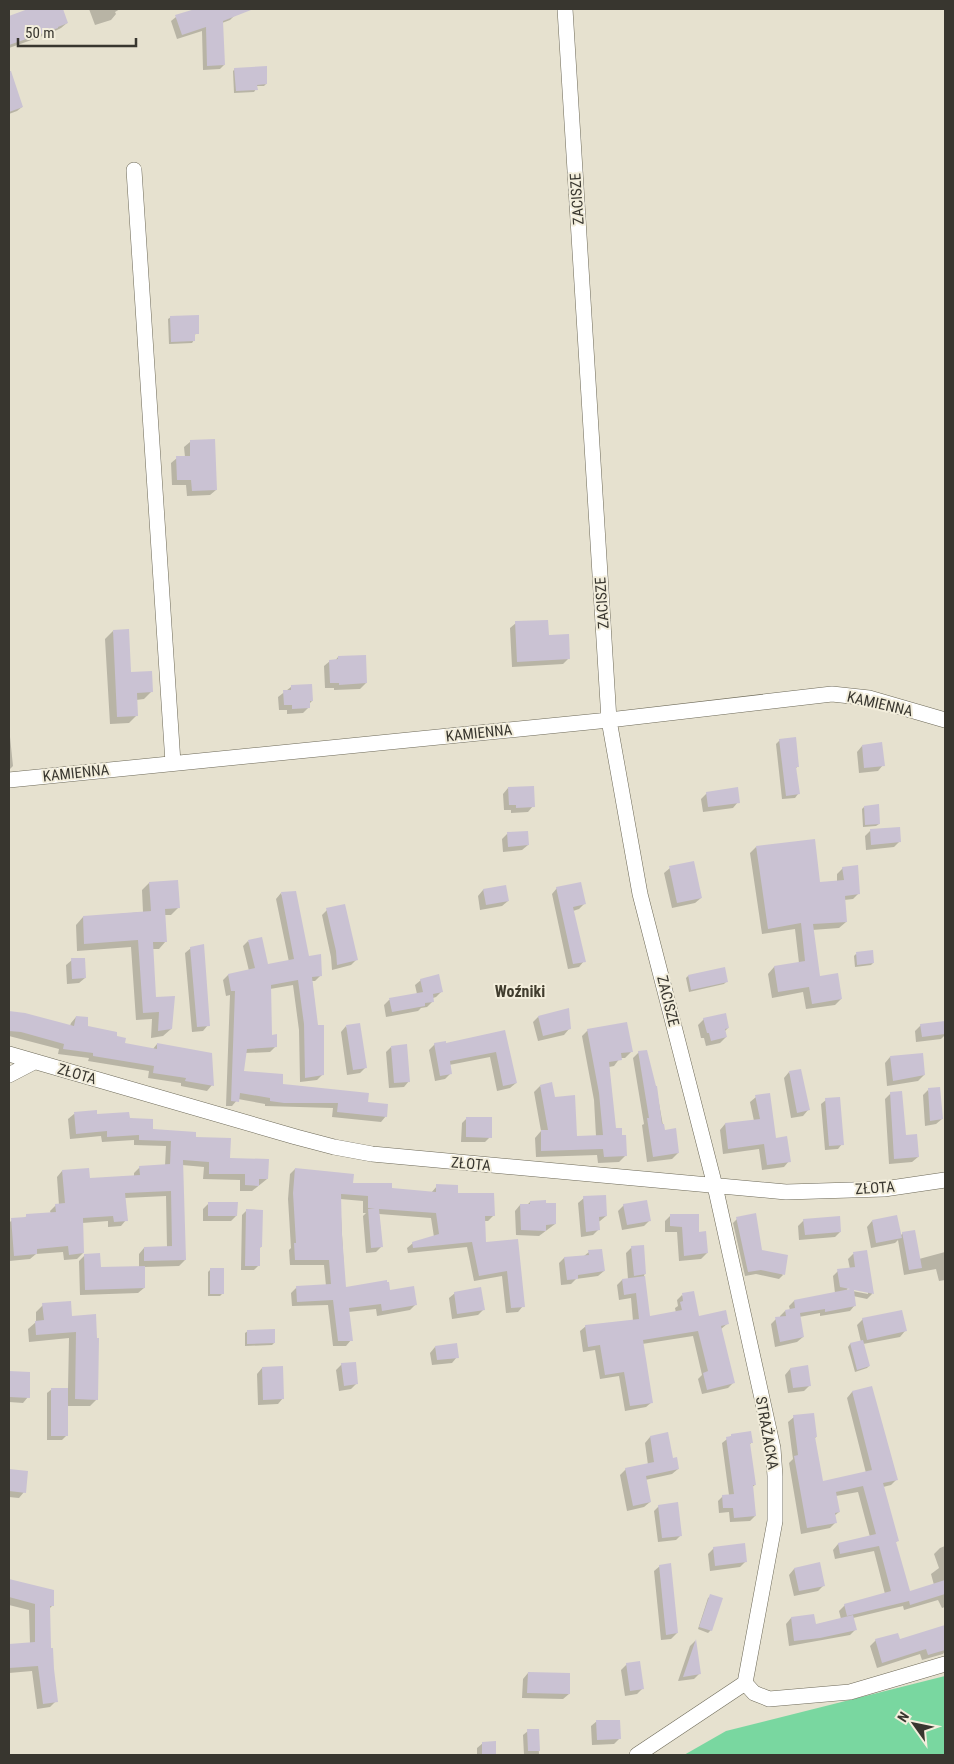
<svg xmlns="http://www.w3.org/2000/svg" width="954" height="1764" viewBox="0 0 954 1764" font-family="'Roboto Condensed',sans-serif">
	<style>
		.green { fill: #79d7a0 }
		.shadow { fill: #0003; fill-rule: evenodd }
		.building { fill: #cac2d3 }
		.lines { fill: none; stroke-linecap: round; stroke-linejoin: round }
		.minor-casing { stroke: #6d6958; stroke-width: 16 }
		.minor { stroke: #fff; stroke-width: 15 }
		.labels { text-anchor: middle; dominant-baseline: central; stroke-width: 4; stroke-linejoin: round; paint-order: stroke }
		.street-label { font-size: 15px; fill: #38362f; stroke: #f3eedc }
		.neighbourhood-label { font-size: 16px; font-weight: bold; fill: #413d2e; stroke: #f3eedc }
	</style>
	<rect width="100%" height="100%" fill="#e6e1cf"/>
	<path class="green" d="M945 1676V1755H684L726 1731Z"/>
	<path class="shadow" d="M33 9H62L67 23 61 28 51 33 9 48V18Z
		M89 9H120L115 12 116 14 111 20 95 25Z
		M199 9H232L235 15 230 20 222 23 224 65 220 69 203 70 202 31 177 39 171 21 176 17Z
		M235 69 266 84 264 86H256V89L254 92 234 93 233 71Z
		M12 79 22 107 17 111 9 114V81Z
		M171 317 198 333 194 335V340L192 343 169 344 168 319Z
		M190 442 216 490 210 495 187 496 186 485H172L171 463 177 458 185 457 184 447Z
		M516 623 568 659 563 664 512 667 510 628Z
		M113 631 130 673 152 691 144 699 136 700 137 715 129 723 110 724 105 639Z
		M338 657 366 683 360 689 334 690V688H325L324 666 330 661H335Z
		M291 687 312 701 309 704V707L303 713 287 714V710H279L278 697Z
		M9 727 13 766 9 770Z
		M780 740 798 766 795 769 798 794 795 798 782 799 776 744Z
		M862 746 883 765 878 771 859 773 857 752Z
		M508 788 533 806 528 812 511 813V810H504L503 794Z
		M707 793 738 802 733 808 703 812 701 799Z
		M945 795V812L944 797Z
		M864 807 879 824 876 826 863 827 862 809Z
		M870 831 900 841 894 847 866 850 865 836Z
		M508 833 528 845 522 850 503 852 502 839Z
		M756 847 819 883 837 882V874L843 868 859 893 853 899 844 900 846 922 839 928 812 930 819 977 841 999 835 1005 806 1009 803 992 772 998 768 974 774 967 799 963 795 929 762 934 750 853Z
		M670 868 701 898 695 903 672 908 664 873Z
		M149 883 179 907 171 915H164L166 941 159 949H152L155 998 171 1029 163 1036 151 1038 152 1019 136 1020 131 947 77 951 76 925 83 917 143 912 142 890Z
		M505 886 508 901 502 906 480 910 478 896 483 890Z
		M557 888 584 904 579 909 573 911 584 961 579 967 568 969 552 894Z
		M281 893 308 958 321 975 315 981H312L323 1074 317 1080 300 1082 299 1030 293 985 270 989 271 1036 276 1046 270 1052 245 1053 242 1072 282 1085 367 1103 386 1116 381 1122 332 1117 333 1108 265 1106V1104L238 1099 232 1106H226L230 995 226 996 223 980 228 975 249 971 243 946 248 941 267 966 289 962 276 899Z
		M327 910 356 960 351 965 332 970 331 957 322 915Z
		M191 948 208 1025 203 1031 192 1032 185 953Z
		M856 954 873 963 871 965 855 967 854 956Z
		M72 960 85 978 79 983 67 984 66 965Z
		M688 976 726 982 724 984 689 992 686 978Z
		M421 980 442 991 436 997 433 998V1001L427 1007 421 1008 418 1011 386 1017 384 1005 389 1000 417 994 415 985Z
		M9 1012 25 1014 70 1026 71 1023 76 1017 87 1027 116 1037 124 1044 153 1049 157 1044 212 1085 207 1091 181 1086V1083L148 1078 149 1071 88 1061 89 1058 58 1054 59 1049 9 1036Z
		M538 1017 569 1029 564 1035 538 1041 533 1022Z
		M704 1019 728 1028 725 1031 726 1037 720 1043 706 1046 704 1038H701L698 1025Z
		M945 1023V1035L941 1039 916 1042 915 1031 921 1025Z
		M346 1026 365 1068 360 1073 347 1075 341 1032Z
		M588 1030 631 1052 625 1058H620L614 1066 609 1067 615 1130 626 1155 619 1162 598 1163 597 1155 536 1157 535 1138 541 1131 534 1092 540 1086 554 1098 576 1137 596 1136 594 1100 582 1036Z
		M504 1031 516 1083 510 1088 497 1091 490 1057 449 1065 451 1073 445 1079 435 1081 429 1050 435 1044H445Z
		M391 1047 409 1081 404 1087 389 1088 386 1052Z
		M639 1052 656 1087 664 1131 678 1153 672 1159 647 1162 642 1125 644 1124 633 1058Z
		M890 1057 924 1075 918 1081 887 1086 885 1063Z
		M789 1072 808 1110 803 1116 791 1118 784 1078Z
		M928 1090 942 1119 936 1124 925 1126 923 1095Z
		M891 1093 905 1136 918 1157 912 1162 889 1164 885 1099Z
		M756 1097 775 1139 789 1161 784 1167 762 1170 759 1149 723 1154 720 1130 725 1124 754 1121 750 1102Z
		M826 1100 842 1144 838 1149 825 1150 821 1104Z
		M74 1114 128 1119 152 1130 195 1138 229 1160 267 1179 252 1191H240V1180L203 1179 204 1167 182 1165 185 1260 179 1266 143 1267 144 1288 138 1293 80 1295 79 1261 85 1255 100 1268 139 1267V1254L144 1248 167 1247 166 1196 125 1198 126 1220 121 1226 108 1227V1221L82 1223 83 1253 77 1259 64 1260 63 1252 36 1254 30 1259 9 1261V1223L12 1220 24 1218 27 1216 51 1214 50 1211 56 1205H59L57 1177 62 1171 89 1179 134 1176V1173L140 1167 165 1166 166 1146 134 1145V1140L102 1142 101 1136 70 1139 68 1119Z
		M467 1118 490 1137 485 1142H461L462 1123Z
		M295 1169 352 1184 391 1190 431 1193 437 1186 493 1216 488 1221H484L485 1243 517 1240 523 1306 518 1312 506 1313 502 1276 474 1281 467 1247 408 1253 407 1248 413 1243 434 1237 431 1218 379 1214 382 1246 376 1252 366 1253 363 1216 366 1213H363V1201L340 1199 345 1288 389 1292 416 1304 410 1310 377 1316 376 1309 348 1312 351 1340 346 1346H333L328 1305 292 1306 291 1293 297 1287 326 1286 324 1265H290L289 1250 291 1248 288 1199 290 1174Z
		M584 1198 606 1216 600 1221 598 1222 599 1229 593 1235 581 1237 578 1203Z
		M530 1202 555 1224 539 1236 516 1235 515 1211 520 1205H527Z
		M209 1203 236 1216 231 1221H203V1209Z
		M624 1205 650 1220 644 1226 622 1230 618 1211Z
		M246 1211 261 1247 258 1249 259 1265 254 1270H241L242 1215Z
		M671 1215 698 1233 707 1253 701 1259 679 1261 677 1232H665V1221Z
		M737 1219 761 1251 783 1275 779 1279 756 1274 745 1276 733 1223Z
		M804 1220 840 1232 835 1237 799 1240 798 1226Z
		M872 1221 900 1236 903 1233 919 1259 945 1252V1280L939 1281 936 1269 904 1275 898 1240 895 1243 871 1248 867 1227Z
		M632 1247 645 1274 644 1275 649 1317 676 1313 675 1308 678 1306 677 1300 682 1295 698 1317 727 1324 721 1329 733 1383 728 1388 702 1394 698 1379 702 1375 693 1336 642 1344 652 1402 646 1407 625 1411 619 1376 600 1379 595 1350 583 1352 580 1331 586 1326 633 1321 631 1298 619 1300 617 1285 622 1280 628 1279 626 1253Z
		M589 1252 604 1271 598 1276 576 1279 571 1284 561 1285 559 1263 564 1258 584 1256Z
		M866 1252 872 1294 867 1299 853 1296 855 1305 850 1311 820 1316V1313L799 1317 803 1337 797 1342 775 1347 771 1324 776 1319 780 1318V1316L785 1311 790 1310 789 1306 794 1301 835 1293 833 1276 838 1271 850 1269 848 1259 853 1254ZM848 1287 868 1292V1294L847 1290Z
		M210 1270 223 1293 220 1296H208V1272Z
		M455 1293 483 1310 478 1315 452 1319 449 1298Z
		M43 1305 71 1317 95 1315 97 1399 90 1406H66V1436L62 1440H47V1393L52 1389H68L69 1338 29 1342 28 1329 36 1322V1312Z
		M863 1319 905 1331 900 1337 863 1344 869 1366 867 1368 855 1372 848 1347 850 1344 861 1342 857 1325Z
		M248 1331 274 1343 272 1345 245 1346V1333Z
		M435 1347 457 1357 452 1363 432 1365 430 1353Z
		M342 1364 357 1383 351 1389 339 1391 336 1370Z
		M262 1368 283 1398 278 1404 258 1405 257 1374Z
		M790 1369 810 1385 804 1391 788 1393 785 1375Z
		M9 1372 29 1373 28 1397 23 1403 9 1402Z
		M871 1387 897 1479 891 1485 883 1487 898 1540 895 1543 909 1592 934 1585 931 1574 939 1568 934 1554 940 1548 945 1546V1607L942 1608 938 1600 904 1610 903 1606 853 1618 855 1630 850 1635 789 1646 786 1624 791 1618 814 1625 841 1619 839 1611 845 1605 885 1594 874 1551 835 1559 833 1550 838 1544 870 1537 858 1492 836 1496 839 1512 834 1516 836 1522 830 1528 801 1534 789 1463 793 1459 788 1422 794 1417 816 1437 814 1439 822 1482 866 1473 847 1398 852 1392Z
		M667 1434 672 1460 678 1469 672 1474 645 1480 650 1502 644 1507 627 1511 620 1475 626 1469 648 1465 645 1443 650 1437Z
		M731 1436 752 1442 749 1445 755 1485 752 1487 755 1516 750 1521 730 1522 729 1512 719 1513 718 1501 723 1496 729 1495 722 1443Z
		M9 1470 26 1472 24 1492 19 1498 9 1497Z
		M659 1506 681 1535 676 1540 658 1542 654 1511Z
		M714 1548 746 1561 740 1567 710 1571 708 1554Z
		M819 1563 824 1585 818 1591 794 1596 789 1575 794 1569Z
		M660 1566 677 1633 671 1639 661 1640 654 1571Z
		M9 1580 53 1591V1605L49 1609V1649L56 1701 50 1707 37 1709 32 1671 9 1673V1645L30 1644 29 1610 9 1605Z
		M711 1596V1630L708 1633 698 1629 708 1598Z
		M942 1628 945 1638V1651L943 1654 922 1660 920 1654 877 1668 870 1646 876 1640H899Z
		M695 1641 699 1674 694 1679 678 1681 690 1646Z
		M627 1664 643 1688 637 1694 625 1696 621 1670Z
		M528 1673 569 1694 563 1699 522 1698 523 1679Z
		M597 1721 620 1738 614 1744 592 1745 591 1726Z
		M528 1731H538L539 1755H524L523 1735Z
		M483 1743H494V1755H477V1748Z
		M335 1754 383 1755H334Z"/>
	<path class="building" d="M28 9H63L68 23 58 27V28L9 45V16Z
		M195 9H251V10L223 21 225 65 207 66 206 27 182 35 175 15Z
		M267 66V84L257 85 258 90 236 91 234 68Z
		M9 71H11L23 107 9 112Z
		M199 315V334H195V341L171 342 170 316Z
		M215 439 217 490 192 491 191 480H177L176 456H190V440Z
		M548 620 549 635 569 634 570 659 517 662 515 621Z
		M129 629 131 672 152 671 153 692 137 693 138 716 117 717 113 630Z
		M366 655 367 683 339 685V683H330L329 660 338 659V656Z
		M312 684 313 701H310V708L292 709V705H284L283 690H291V685Z
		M796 737 799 767H796L800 794 786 796 779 739Z
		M882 742 885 766 864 768 862 745Z
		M534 786 535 807 516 808V805H509L508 787Z
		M738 787 740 803 708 807 706 792Z
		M879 804 880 824 865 825 864 806Z
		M900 827 901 842 871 845 870 829Z
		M528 831 529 845 508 847 507 832Z
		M815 839 820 882 844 880 842 867 858 865 860 894 845 896 847 922 813 924 820 976 838 973 842 999 812 1004 809 987 778 992 774 966 805 961 801 923 768 929 756 846Z
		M694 861 702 898 677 903 669 866Z
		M178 880 180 908 165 909 167 942H153L156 997 175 996 172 1029 158 1031 159 1012 143 1013 138 940 84 944 83 916 151 911 149 882Z
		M581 882 586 904 573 907 586 962 573 964 556 887Z
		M506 885 509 901 486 905 483 889Z
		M296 891 309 956 321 954 322 976 312 977 318 1025H324V1075L305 1078 304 1024 298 980 271 985 272 1035 277 1034V1047L247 1049 244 1071 283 1074V1084L369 1093 368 1102 388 1104 387 1117 337 1112 338 1103H284L270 1101V1098L240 1093 239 1102 231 1101 235 991H231L228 974 255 968 248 940 262 937 268 964 294 959 281 892Z
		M345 904 358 960 337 965 336 951 326 908Z
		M204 944 210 1026 197 1027 190 947Z
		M873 950 874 963 857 965 856 952Z
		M71 958H85L86 978 72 979Z
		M725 967 728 982 691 990 688 975Z
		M439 974 443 992 433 994 434 1002 425 1003V1006L392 1012 389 998 423 992 420 979Z
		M569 1008 571 1029 543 1036 538 1016Z
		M9 1011 25 1013 74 1026 76 1016 88 1017V1026L117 1032V1036L126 1038 125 1043 157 1049V1043L212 1053 214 1086 185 1081 186 1078 153 1073 154 1066 93 1056V1053L63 1049 64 1044 21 1032 9 1031Z
		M726 1013 729 1028 725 1029 727 1037 711 1041 709 1033H707L703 1018Z
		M945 1021V1034L922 1037 920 1024Z
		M627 1022 633 1052 621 1053 622 1060 609 1062 616 1128H622V1135H626L627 1156 604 1157 603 1149 541 1151V1130H548L540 1085 552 1082 555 1097 575 1095 577 1136 603 1135 599 1093 587 1029Z
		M360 1023 367 1068 353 1070 346 1025Z
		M505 1030 517 1083 503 1086 496 1052 450 1061 452 1074 440 1076 434 1043 446 1041V1043Z
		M407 1044 410 1082 394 1083 391 1046Z
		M647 1050 656 1086H657L662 1124H664L665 1130 676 1128 679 1153 653 1157 647 1118H649L638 1051Z
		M923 1053 925 1075 893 1081 890 1056Z
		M801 1069 810 1110 797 1113 789 1071Z
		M940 1087 943 1119 930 1121 928 1088Z
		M902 1091 906 1135 917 1134 919 1157 894 1159 890 1092Z
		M770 1093 776 1138 787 1136 791 1162 767 1165 764 1144 728 1149 725 1123 760 1119 755 1095Z
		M840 1097 844 1145 829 1146 825 1098Z
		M97 1110V1114L129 1112 130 1118 153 1119V1129L196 1132V1137L231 1138 230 1158 269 1159 268 1179H259V1186L245 1185V1174H209V1162L183 1160 186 1260 144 1261V1247L172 1246 171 1191 125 1193 128 1221 114 1222 113 1216 83 1218 84 1253 69 1255 68 1246 37 1249V1254L14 1256 11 1218 26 1217V1214L56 1212 55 1204 65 1203 62 1170 89 1168 90 1178 140 1175 139 1166 170 1164 171 1141 139 1140V1135L107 1137V1131L76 1134 74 1112Z
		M466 1117H492V1138L466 1137Z
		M295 1168 354 1174 353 1183H392V1188L436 1192V1184L458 1185V1193H494L495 1216H485L486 1242 518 1239 525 1307 511 1308 507 1271 479 1276 472 1242 413 1248 412 1242 439 1234 436 1213 379 1209 383 1247 371 1248 368 1209H375L368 1208V1196L341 1194 342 1235 346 1287 387 1280V1282H389L390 1290 414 1286 417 1305 382 1311 381 1304 349 1308 353 1341H338L333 1300 297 1302 296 1286 331 1284 329 1260H295L294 1243H296L293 1193Z
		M606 1195 607 1216 599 1217 600 1230 586 1232 583 1196Z
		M546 1200V1203H556V1224L546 1225V1231L521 1230 520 1204H530V1201Z
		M647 1200 651 1221 627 1225 623 1204Z
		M208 1202H238L237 1216H208Z
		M246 1209 263 1210 262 1247H260V1266H245Z
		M756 1213 762 1250 788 1255 785 1275 761 1270 748 1272 736 1217Z
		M670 1214H699V1232L706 1231 708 1253 684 1256 682 1227 670 1226Z
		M897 1215 902 1238 876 1243 872 1220Z
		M840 1216 841 1232 805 1235 803 1219Z
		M915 1230 922 1268 909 1270 902 1232Z
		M644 1245 646 1274 634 1276 631 1246Z
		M602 1249 605 1271 578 1275V1279L567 1280 564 1257 589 1255 588 1250Z
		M867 1250 874 1294 854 1290 856 1306 825 1312V1309L800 1313 804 1337 780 1342 775 1317 786 1316 785 1310 795 1308 794 1300 850 1289 840 1287 837 1269 855 1267 853 1252Z
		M100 1253 101 1267 145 1266V1288L85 1290 84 1254Z
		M210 1268H224V1294H210Z
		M645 1276 650 1316 682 1310 680 1302 683 1301 682 1293 694 1291 699 1316 726 1310 729 1324 721 1326 735 1383 707 1390 703 1373 708 1371 698 1331 643 1340 653 1403 630 1406 624 1372 605 1375 600 1345 588 1347 585 1325 639 1319 636 1293 624 1295 622 1279Z
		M481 1287 485 1310 457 1314 454 1292Z
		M71 1301 72 1316 96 1314 97 1338H99L98 1400 75 1399 76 1332 36 1335 35 1321 44 1320 42 1303Z
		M902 1310 907 1331 867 1340 862 1318Z
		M275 1329V1343L247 1344V1330Z
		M863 1340 870 1366 857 1370 850 1343Z
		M457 1343 459 1358 437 1360 435 1346Z
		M356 1362 358 1384 344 1386 341 1363Z
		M808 1365 811 1386 793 1388 790 1368Z
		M283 1366 284 1399 263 1400 262 1367Z
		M9 1371 30 1372V1398L9 1397Z
		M872 1386 898 1480 883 1483 899 1541 896 1542 910 1591 945 1580V1594L910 1605 909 1601 847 1616 844 1604 891 1591 879 1546 840 1554 838 1543 876 1534 863 1486 836 1492 840 1512 835 1513 837 1523 807 1528 794 1456 798 1455 793 1415 814 1413 817 1437H815L823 1481 872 1470 852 1391Z
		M51 1388H68V1436H51Z
		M751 1431 753 1443H750L756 1485H753L756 1516 734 1518 733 1508H723L722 1495 734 1494 726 1437 731 1436V1434Z
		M668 1432 673 1458 677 1457 679 1469 646 1476 651 1502 633 1506 625 1468 654 1462 650 1436Z
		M9 1469 28 1471 26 1493 9 1491Z
		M678 1502 682 1536 662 1538 658 1505Z
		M745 1543 747 1562 715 1566 713 1547Z
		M820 1562 825 1586 799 1591 794 1568Z
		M671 1563 678 1633 666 1635 659 1565Z
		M9 1579 54 1590V1606H50L51 1648H53L54 1669 58 1702 43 1704 38 1666 9 1668V1644L35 1642V1604L9 1597Z
		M710 1594 723 1598 712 1631 699 1627Z
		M814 1614 816 1624 853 1615 857 1630 820 1638 794 1641 791 1617Z
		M945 1625V1650L928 1655 926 1649 882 1663 875 1639 898 1633 900 1639Z
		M696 1639 701 1674 683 1677Z
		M640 1661 644 1689 630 1691 626 1663Z
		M528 1672 570 1673V1694L527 1693Z
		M596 1720H620L621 1739 597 1740Z
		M527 1729H539L540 1751H528Z
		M496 1741V1755H482V1742Z"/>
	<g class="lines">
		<g class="minor-casing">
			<path id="minor" d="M565 9 609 720 640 894 715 1186 773 1448 775 1476V1521L745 1683
				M134 170 173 763
				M9 780 609 720 832 694 869 698 945 720
				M9 1054 296 1137 334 1147 372 1154 786 1192 884 1189 945 1180
				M9 1075 34 1062
				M745 1683 754 1693 769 1699 850 1692 945 1664
				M637 1755 745 1683"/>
		</g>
		<use href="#minor" class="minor"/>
	</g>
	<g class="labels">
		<g class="street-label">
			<text transform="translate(577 199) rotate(-94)">ZACISZE</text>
			<text transform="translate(602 603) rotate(-94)">ZACISZE</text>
			<text transform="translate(880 704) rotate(13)">KAMIENNA</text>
			<text transform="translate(479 733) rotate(-6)">KAMIENNA</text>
			<text transform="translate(76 773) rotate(-6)">KAMIENNA</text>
			<text transform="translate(668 1001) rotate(76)">ZACISZE</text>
			<text transform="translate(77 1074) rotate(16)">ZŁOTA</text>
			<text transform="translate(471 1164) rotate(5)">ZŁOTA</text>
			<text transform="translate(875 1188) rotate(-4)">ZŁOTA</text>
			<text transform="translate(767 1433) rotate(80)">STRAŻACKA</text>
		</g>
		<g class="neighbourhood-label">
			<text x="520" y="991">Woźniki</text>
		</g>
	</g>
	<rect width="954" height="1764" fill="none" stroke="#38362f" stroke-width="20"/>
	<g transform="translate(914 1724) rotate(303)" stroke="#f3eedc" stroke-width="4" paint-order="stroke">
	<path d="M0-4L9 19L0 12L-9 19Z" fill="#38362f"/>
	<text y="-8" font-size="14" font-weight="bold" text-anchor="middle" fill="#38362f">N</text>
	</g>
	<path d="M18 38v8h118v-8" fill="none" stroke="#38362f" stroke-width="2.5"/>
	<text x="25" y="38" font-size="15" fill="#38362f" stroke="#f3eedc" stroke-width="4" paint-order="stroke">50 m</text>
</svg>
